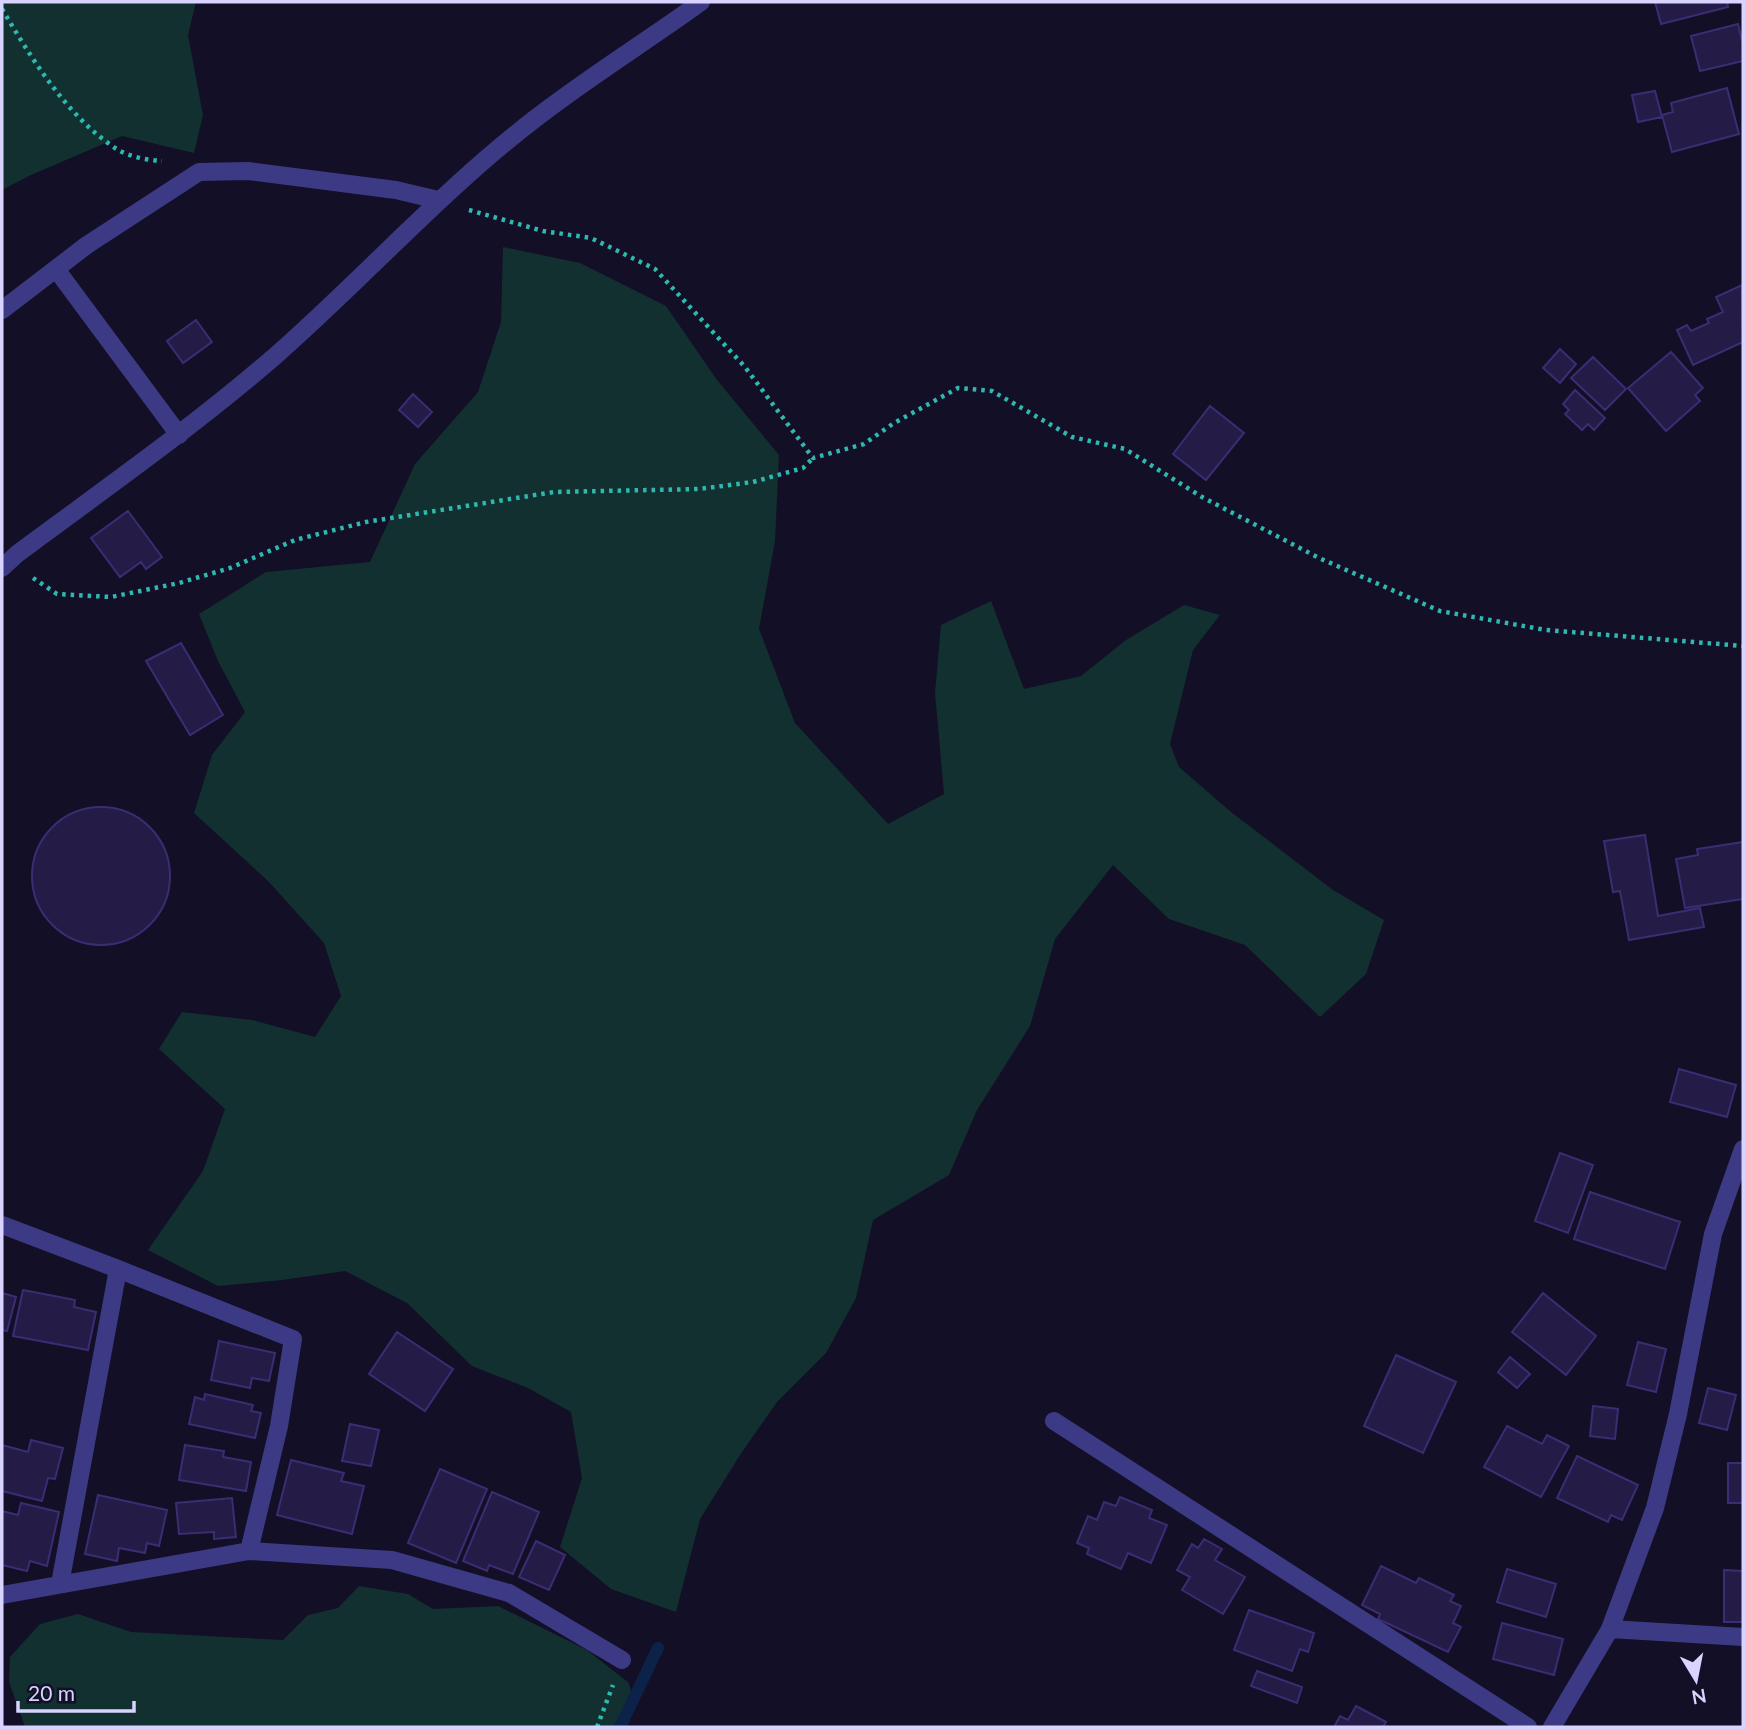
<svg xmlns="http://www.w3.org/2000/svg" width="1745" height="1729" viewBox="0 0 1745 1729" font-family="Lato,sans-serif">
	<style>
		.green { fill: #12302f }
		.lines { fill: none; stroke-linecap: round; stroke-linejoin: round }
		.stream { stroke: #0c2248; stroke-width: 12 }
		.building { fill: #241b47; stroke: #3b2d73; stroke-width: 2 }
		.path { stroke: #2fb8b0; stroke-width: 4.5; stroke-dasharray: 3.5 5; stroke-linecap: butt }
		.minor { stroke: #3d3a85; stroke-width: 18 }
	</style>
	<rect width="100%" height="100%" fill="#130f26"/>
	<path class="green" d="M2 2H196L188 35 203 115 194 153 122 136 31 175 2 190Z
		M503 247 580 263 666 306 717 380 779 455 775 541 759 629 795 723 888 824 944 794 935 693 941 625 991 601 1024 689 1081 676 1126 640 1184 605 1220 615 1193 650 1170 744 1179 767 1231 812 1333 890 1384 920 1366 974 1320 1017 1245 945 1169 919 1113 865 1055 939 1030 1026 977 1110 949 1175 873 1220 856 1298 826 1353 777 1402 740 1455 700 1519 676 1612 611 1589 560 1547 582 1478 571 1412 528 1388 472 1366 407 1303 345 1271 282 1280 218 1286 148 1250 203 1171 225 1109 159 1049 182 1012 252 1020 315 1037 341 996 324 943 269 882 194 813 212 755 245 712 218 661 199 614 266 572 370 562 415 464 478 392 501 322Z
		M359 1586 408 1594 433 1609 498 1606 587 1650 629 1683 635 1707 627 1727H25L9 1682 10 1657 40 1624 78 1614 131 1632 283 1640 308 1615 338 1608Z"/>
	<g class="lines">
		<path class="stream" d="M620 1727 658 1648"/>
	</g>
	<path class="building" d="M1655 2H1727L1728 7 1661 24Z
		M1738 24 1743 44V61L1700 71 1691 36Z
		M1727 88 1739 134 1672 152 1662 115 1673 112 1671 103Z
		M1655 91 1662 117 1638 122 1632 95Z
		M1742 285 1743 342 1693 365 1677 330 1687 325 1691 331 1709 323 1707 319 1723 312 1716 297Z
		M196 320 212 342 183 363 167 341Z
		M1560 349 1576 364 1560 383 1543 368Z
		M1671 352 1703 388 1695 395 1700 401 1666 431 1628 388Z
		M1593 357 1626 389 1605 410 1571 378Z
		M1575 390 1605 418 1594 430 1588 424 1582 430 1565 414 1569 410 1563 404Z
		M413 394 432 412 418 427 399 410Z
		M1210 406 1244 433 1206 480 1173 454Z
		M128 511 162 557 146 569 141 562 120 577 91 538Z
		M181 643 223 715 190 735 146 661Z
		M32 876a69 69 0 1 1 138 0a69 69 0 1 1-138 0Z
		M1645 835 1658 916 1700 908 1704 927 1629 940 1620 891 1613 892 1604 841Z
		M1743 842V899L1685 908 1676 859 1698 855 1697 849Z
		M1679 1069 1736 1085 1727 1117 1670 1102Z
		M1560 1153 1593 1165 1568 1233 1535 1221Z
		M1590 1192 1680 1222 1665 1269 1574 1239Z
		M23 1290 75 1300 74 1307 96 1312 88 1350 13 1336Z
		M2 1293 16 1297 7 1331 2 1330Z
		M1543 1293 1596 1336 1566 1375 1512 1332Z
		M397 1332 453 1369 425 1411 369 1374Z
		M219 1341 275 1353 269 1381 252 1378 250 1388 211 1380Z
		M1638 1342 1666 1349 1656 1392 1627 1385Z
		M1396 1355 1456 1382 1423 1453 1364 1426Z
		M1510 1357 1530 1374 1517 1388 1498 1372Z
		M1708 1388 1736 1395 1727 1430 1699 1423Z
		M205 1394 253 1405 251 1411 261 1413 255 1438 189 1424 195 1397 204 1400Z
		M1593 1406 1618 1409 1615 1439 1590 1436Z
		M350 1424 379 1430 371 1466 342 1461Z
		M1507 1426 1542 1444 1547 1435 1569 1446 1541 1497 1484 1467Z
		M31 1440 63 1448 55 1479 48 1478 42 1501 2 1491V1445L28 1452Z
		M185 1445 224 1451 223 1457 251 1462 246 1491 179 1480Z
		M1577 1456 1638 1485 1622 1520 1611 1515 1608 1522 1557 1498Z
		M291 1460 344 1473 341 1481 364 1486 352 1534 277 1515Z
		M1728 1463H1743V1503H1728Z
		M440 1469 487 1489 456 1563 408 1543Z
		M492 1492 539 1512 513 1574 489 1565 487 1571 463 1561Z
		M98 1495 167 1510 159 1546 147 1543 145 1553 119 1548 117 1561 85 1554Z
		M1120 1497 1152 1510 1149 1518 1167 1525 1151 1563 1128 1553 1121 1569 1087 1554 1089 1548 1077 1543 1088 1516 1097 1520 1104 1502 1116 1506Z
		M232 1498 236 1537 214 1539V1532L179 1534 176 1503Z
		M21 1503 59 1512 47 1566 30 1561 27 1571 2 1565V1511L18 1515Z
		M1204 1539 1222 1549 1215 1560 1245 1577 1223 1614 1182 1590 1190 1577 1177 1570 1192 1544 1198 1548Z
		M536 1541 565 1555 549 1590 519 1577Z
		M1381 1566 1416 1583 1419 1578 1454 1595 1450 1601 1461 1606 1453 1623 1461 1627 1448 1652 1378 1619 1380 1614 1362 1605Z
		M1507 1569 1556 1584 1546 1617 1497 1602Z
		M1724 1570 1743 1571V1622H1724Z
		M1249 1610 1314 1633 1308 1652 1300 1649 1292 1671 1234 1650Z
		M1502 1623 1563 1639 1554 1675 1493 1659Z
		M1257 1671 1302 1687 1297 1703 1251 1686Z
		M1356 1706 1386 1722 1383 1727H1334L1340 1716 1348 1720Z"/>
	<g class="lines">
		<path class="path" d="M2 9C32 59 66 115 115 148 129 157 147 160 162 161
			M469 210 543 231 591 238 655 269 745 367 813 458 864 444 894 423 958 388 992 391 1072 437 1125 449 1202 497 1319 558 1440 611 1546 630 1743 646
			M33 578 57 594 111 597 179 583 230 568 295 540 366 522 554 492 699 489 753 482 803 468 813 458
			M597 1727 613 1685"/>
		<path class="minor" d="M56 269 179 435
			M2 310 87 245 199 172 248 171 396 190 438 200
			M2 568 17 554C103 490 192 428 274 357 363 279 442 190 536 118 589 77 647 41 701 2
			M2 1225 118 1269 293 1339 279 1426 249 1551
			M1054 1421 1528 1727
			M60 1584 118 1269
			M2 1595 249 1551 392 1560 509 1593 622 1660
			M1610 1629 1743 1637
			M1552 1727 1610 1629 1655 1508 1678 1414 1713 1234 1743 1149"/>
	</g>
	<rect width="1745" height="1729" fill="none" stroke="#d9d4ff" stroke-width="7"/>
	<g transform="translate(1696 1680) rotate(170)" stroke="#130f26" stroke-width="5" paint-order="stroke">
	<path d="M0-5L12 26L0 18L-12 26Z" fill="#d9d4ff"/>
	<text y="-10" font-size="19" font-weight="bold" text-anchor="middle" fill="#d9d4ff">N</text>
	</g>
	<path d="M18 1701v10h116v-10" fill="none" stroke="#d9d4ff" stroke-width="3.5"/>
	<text x="28" y="1701" font-size="21" fill="#d9d4ff" stroke="#130f26" stroke-width="5" paint-order="stroke">20 m</text>
</svg>
